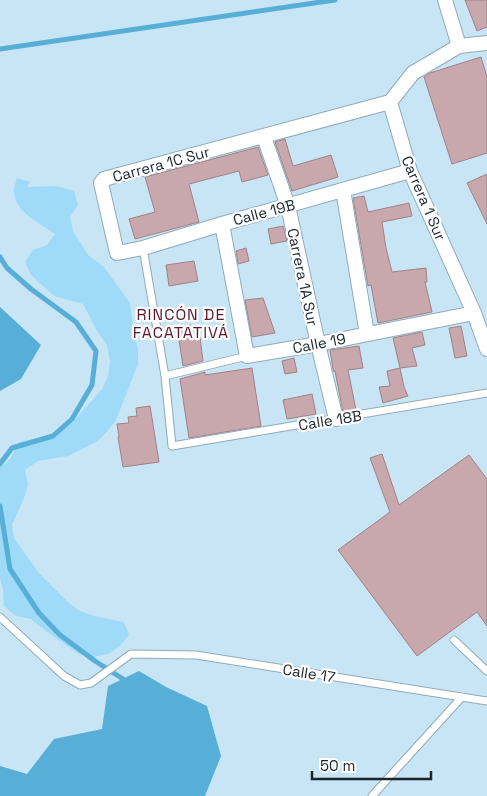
<svg xmlns="http://www.w3.org/2000/svg" width="487" height="796" viewBox="0 0 487 796" font-family="'Space Grotesk',sans-serif">
	<style>
		.green { fill: #9fdbf9 }
		.water { fill: #57aed7 }
		.lines { fill: none; stroke-linecap: round; stroke-linejoin: round }
		.stream { stroke: #57aed7; stroke-width: 5 }
		.building { fill: #c8a8ac; stroke: #a08286 }
		.lane-casing { stroke: #8fabba; stroke-width: 9 }
		.street-casing { stroke: #8fabba; stroke-width: 16 }
		.lane { stroke: #fff; stroke-width: 7 }
		.street { stroke: #fff; stroke-width: 14 }
		.labels { text-anchor: middle; dominant-baseline: central; stroke-width: 4.5; stroke-linejoin: round; paint-order: stroke }
		.street-label { font-size: 15px; fill: #1b262c; stroke: #fff }
		.neighbourhood-label { font-size: 16px; letter-spacing: 1px; fill: #5d192b; stroke: #fff }
	</style>
	<rect width="100%" height="100%" fill="#c8e5f5"/>
	<path class="green" d="M17 178 30 182 27 187 57 186 74 191 78 205 70 217 73 231 88 255 104 267 130 303 134 334 138 349V364L116 420 106 433 96 442 68 456 38 461 25 470 28 484 24 498 12 525 14 538 38 572 69 603 80 611 94 616 124 622 129 635 120 646 108 654 93 657 79 654 43 629 31 619 16 616 4 606 3 590 0 578V467C10 462 14 452 19 442L48 437 72 423 102 389 108 376 110 361 107 345 97 331 83 304 54 296 31 275 25 262 33 250 47 245 55 234C40 223 17 214 14 193 13 189 16 182 17 178Z"/>
	<path class="water" d="M0 307 41 345 21 379 0 391Z
		M139 671 166 687 207 706 221 756 205 796H0V766L27 774 54 739 102 729 108 686Z"/>
	<g class="lines">
		<path class="stream" d="M0 49 335 0
			M0 257 7 268 31 289 76 322 96 351 92 385 72 419 53 436 12 448 0 464
			M0 506 10 569 39 613 60 635 95 661 123 679 125 685"/>
	</g>
	<path class="building" d="M465 0H487V27L477 31Z
		M481 57 487 77V153L452 164 424 77 430 73Z
		M285 139 293 166 331 155 338 177 292 191 275 142Z
		M258 147 268 175 242 182 239 171 189 184 199 222 135 239 129 219 155 212 145 177Z
		M487 174V224L467 183Z
		M364 196 368 212 409 203 412 216 382 222 386 248 392 272 426 268 427 282H425L432 312 378 323 371 285 368 286 353 198Z
		M283 226 287 241 271 244 268 229Z
		M246 248 249 261 238 264 236 251Z
		M194 261 198 281 169 286 166 265Z
		M263 298 275 333 252 337 245 300Z
		M191 325 193 338 200 337 203 361 183 366 177 327Z
		M461 326 467 356 455 358 449 328Z
		M422 332 425 345 412 348 417 366 400 368 393 338Z
		M359 346 363 368 348 370 356 410 343 412 335 371 334 372 333 369 330 350Z
		M294 358 297 372 285 374 282 361Z
		M252 368 261 426 189 438 180 379 205 372V375Z
		M400 368 404 387 408 396 383 403 379 387 390 386 387 371Z
		M312 394 316 414 287 419 283 400Z
		M150 406 159 462 123 467 118 437H119L117 424 129 423 128 417 137 416 136 408Z
		M382 454 399 505 469 455 487 479V626L477 612 417 656 338 550 390 512 370 458Z"/>
	<g class="lines">
		<g class="lane-casing">
			<path id="lane" d="M143 248 165 376 172 446 487 393
				M165 376 247 356
				M0 617 64 676 80 685 91 683 131 654 196 655 487 701
				M454 640 487 671
				M372 796 462 697"/>
		</g>
		<g class="street-casing">
			<path id="street" d="M445 0 459 46
				M390 102 104 179 101 183 117 253 143 248 222 224 410 171
				M390 102 410 171 474 313 487 349
				M390 102 413 73 459 46 487 43
				M264 137 288 206 318 344 336 419
				M343 190 367 334
				M222 224 247 356 318 344 474 313"/>
		</g>
		<use href="#lane" class="lane"/>
		<use href="#street" class="street"/>
	</g>
	<g class="labels">
		<g class="street-label">
			<text transform="translate(161 164) rotate(-15)">Carrera 1C Sur</text>
			<text transform="translate(424 198) rotate(67)">Carrera 1 Sur</text>
			<text transform="translate(264 212) rotate(-15)">Calle 19B</text>
			<text transform="translate(303 277) rotate(78)">Carrera 1A Sur</text>
			<text transform="translate(319 343) rotate(-11)">Calle 19</text>
			<text transform="translate(330 420) rotate(-9)">Calle 18B</text>
			<text transform="translate(309 673) rotate(9)">Calle 17</text>
		</g>
		<g class="neighbourhood-label">
			<text x="181" y="314">RINCÓN DE<tspan x="181" dy="18">FACATATIVÁ</tspan></text>
		</g>
	</g>
	<path d="M312 771v8h119v-8" fill="none" stroke="#1b262c" stroke-width="2.5"/>
	<text x="320" y="771" font-size="15" fill="#1b262c" stroke="#ffffff" stroke-width="4" paint-order="stroke">50 m</text>
</svg>
